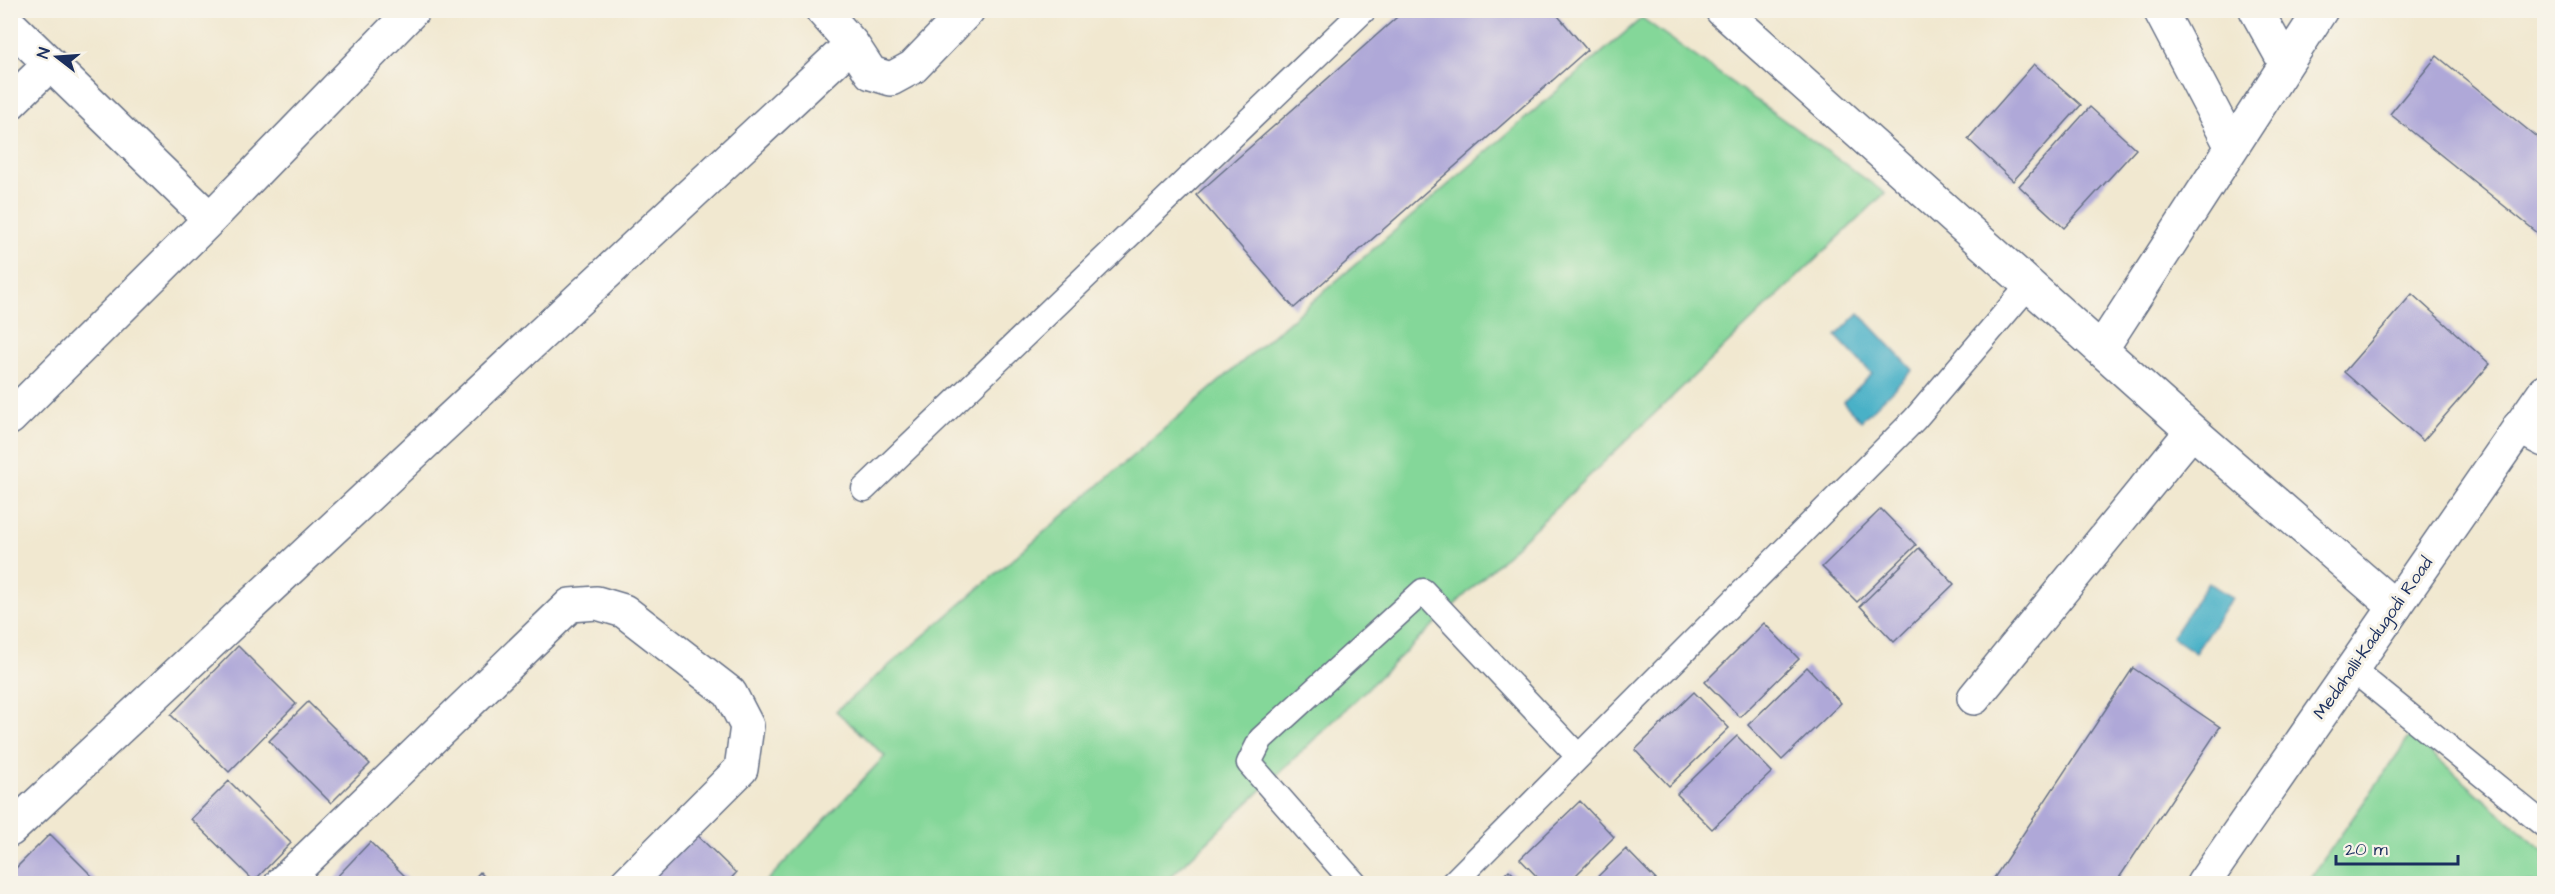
<svg xmlns="http://www.w3.org/2000/svg" width="2555" height="894" viewBox="0 0 2555 894" font-family="'Architects Daughter',sans-serif">
	<style>
		.green { fill: #84d799; stroke: #50837c; stroke-width: 1.5 }
		.water { fill: #49b1c7; stroke: #327092; stroke-width: 1.5 }
		.building { fill: #afa8d8 }
		.lines { fill: none; stroke-linecap: round; stroke-linejoin: round }
		.service-casing { stroke: #667086; stroke-width: 27 }
		.minor-casing { stroke: #667086; stroke-width: 36 }
		.tertiary-casing { stroke: #667086; stroke-width: 36 }
		.service { stroke: #fff; stroke-width: 24 }
		.minor { stroke: #fff; stroke-width: 33 }
		.tertiary { stroke: #fff; stroke-width: 33 }
		.labels { text-anchor: middle; dominant-baseline: central; stroke-width: 6; stroke-linejoin: round; paint-order: stroke }
		.street-label { font-size: 18px; fill: #1b2f5e; stroke: #f7f3e8 }
	</style>
	<rect width="100%" height="100%" fill="#f7f3e8"/>
	<filter id="ink" filterUnits="userSpaceOnUse"><feTurbulence type="fractalNoise" baseFrequency=".0167" numOctaves="2"/><feDisplacementMap in="SourceGraphic" scale="12" xChannelSelector="R" yChannelSelector="G"/><feConvolveMatrix kernelMatrix="1 2 1 2 8 2 1 2 1" color-interpolation-filters="sRGB"/></filter>
	<filter id="wash" filterUnits="userSpaceOnUse"><feTurbulence type="fractalNoise" baseFrequency=".008" numOctaves="4" result="noise"/><feDisplacementMap in="SourceGraphic" scale="24" xChannelSelector="R" yChannelSelector="G"/><feGaussianBlur stdDeviation="1.35" result="paint"/><feColorMatrix in="noise" values="0 0 0 0 0 0 0 0 0 0 0 0 0 0 0 0 0 1.4 0 .05"/><feComposite in="paint" operator="in"/></filter>
	<g filter="url(#wash)">
		<rect width="100%" height="100%" fill="#f1e8d0"/>
		<path class="green" d="M1642 18 1885 193 1164 883 764 884 885 756 836 711Z
			M2411 735 2544 852V883H2307Z"/>
		<path class="water" d="M1859 313 1913 370 1861 421 1843 402 1872 374 1836 336Z
			M2208 582 2232 598 2195 653 2172 637Z"/>
		<g id="blocks">
			<path class="building" d="M1405 10H1553L1587 50 1294 308 1196 195Z
				M2437 56 2544 143V238L2390 114Z
				M2034 64 2081 105 2013 181 1968 139Z
				M2090 107 2136 149 2064 228 2019 186Z
				M2412 294 2490 364 2423 441 2344 372Z
				M1881 509 1916 545 1857 602 1822 567Z
				M1919 548 1954 584 1894 642 1860 606Z
				M1764 623 1799 659 1740 717 1705 682Z
				M238 646 296 704 229 772 171 715Z
				M1807 667 1841 703 1782 760 1748 725Z
				M2133 668 2220 727 2115 884H1990Z
				M1694 692 1729 728 1669 786 1635 750Z
				M308 702 370 764 331 803 269 741Z
				M1737 736 1772 772 1712 829 1677 794Z
				M229 781 291 843 254 881 191 819Z
				M1580 801 1614 837 1567 884H1544L1520 859Z
				M690 828 736 873 726 884H636Z
				M50 834 100 884H15L10 874Z
				M370 842 413 884 332 882Z
				M1626 849 1660 884H1590Z
				M1509 870 1523 884H1495Z
				M480 872 491 884H469Z"/>
		</g>
	</g>
	<g filter="url(#ink)">
		<use href="#blocks" fill-opacity="0" stroke="#667086" stroke-width="1.5"/>
		<g class="lines">
			<g class="service-casing">
				<path id="service" d="M864 489 1364 10
					M2352 669 2544 825
					M1355 884 1249 763 1261 739 1423 591 1578 756
					M1452 884 1915 419 2030 284"/>
			</g>
			<g class="minor-casing">
				<path id="minor" d="M1722 10 2192 431 2395 607
					M2160 10 2232 147
					M2256 10 2286 64
					M10 25 210 219
					M852 44 871 73 891 79 913 67 968 10
					M10 103 50 64
					M2102 348 2321 10
					M10 418 210 219 413 10
					M2519 427 2544 440
					M1974 698 2192 431
					M10 830 852 44 822 10
					M281 884 570 605 597 603 624 611 730 693 747 726 741 769 626 884"/>
			</g>
			<g class="tertiary-casing">
				<path id="tertiary" d="M2203 884 2544 392"/>
			</g>
			<use href="#service" class="service"/>
			<use href="#minor" class="minor"/>
			<use href="#tertiary" class="tertiary"/>
		</g>
	</g>
	<g class="labels">
		<g class="street-label">
			<text transform="translate(2373 638) rotate(-55)">Medahalli-Kadugodi Road</text>
		</g>
	</g>
	<rect width="2555" height="894" fill="none" stroke="#f7f3e8" stroke-width="36"/>
	<g transform="translate(57 57) rotate(287)" stroke="#f7f3e8" stroke-width="4.5" paint-order="stroke">
	<path d="M0-4.5L10 22L0 15L-10 22Z" fill="#1b2f5e"/>
	<text y="-9" font-size="16" font-weight="bold" text-anchor="middle" fill="#1b2f5e">N</text>
	</g>
	<path d="M2336 855v9h122v-9" fill="none" stroke="#1b2f5e" stroke-width="3"/>
	<text x="2345" y="855" font-size="18" fill="#1b2f5e" stroke="#f7f3e8" stroke-width="4.5" paint-order="stroke">20 m</text>
</svg>
